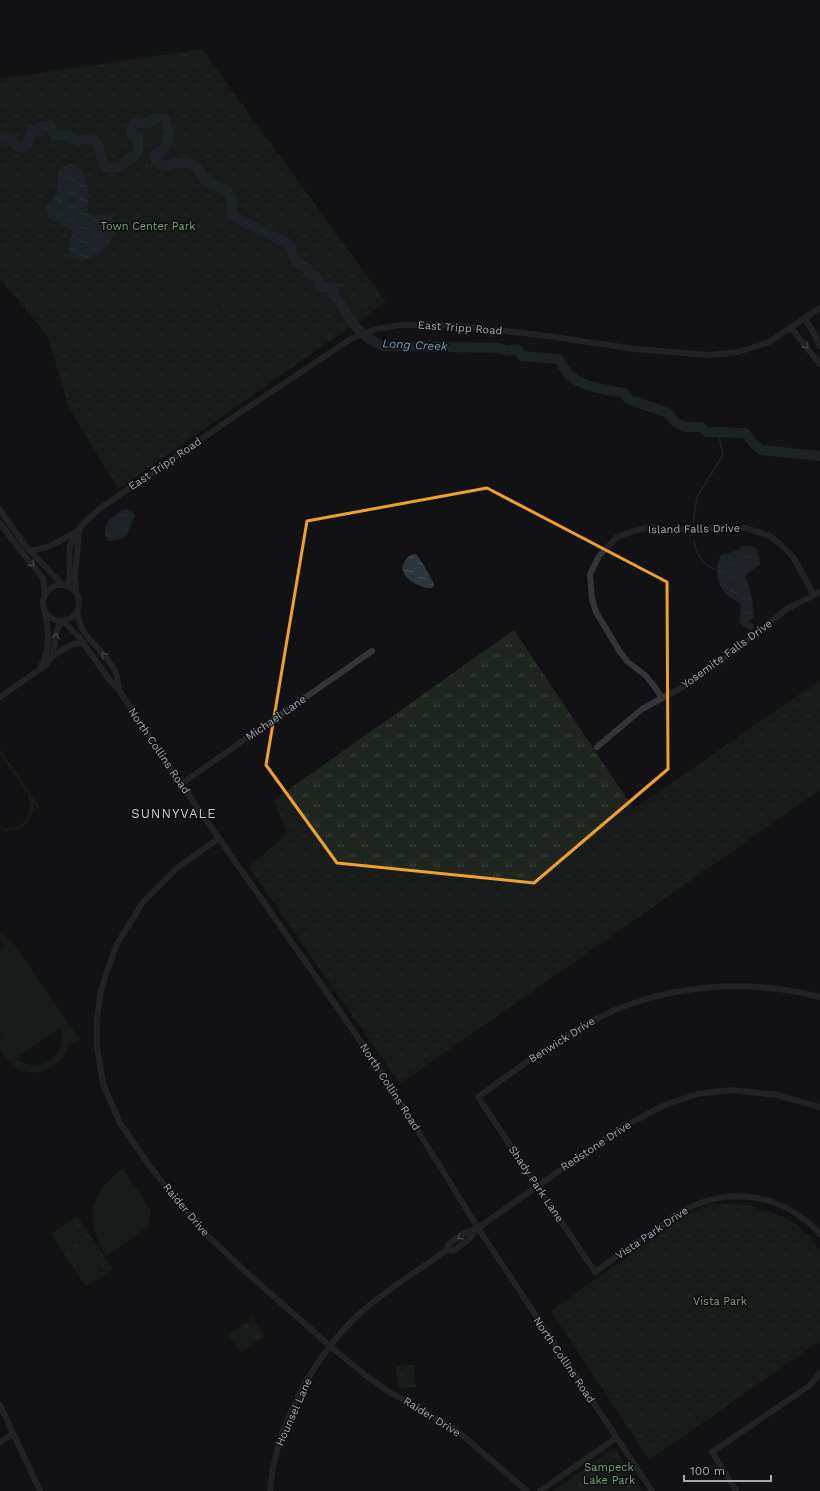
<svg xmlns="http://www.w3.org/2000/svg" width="820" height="1491" viewBox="0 0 820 1491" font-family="'Work Sans',sans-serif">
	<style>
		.grass { fill: url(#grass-tufts) }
		.garden { fill: #1e261f; fill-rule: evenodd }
		.water { fill: url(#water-ripples) }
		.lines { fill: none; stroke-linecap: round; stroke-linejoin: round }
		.stream { stroke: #2c363c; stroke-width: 1.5 }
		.river { stroke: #2c363c; stroke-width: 10 }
		.minor { stroke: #333539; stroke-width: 6 }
		.oneway { stroke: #71757d }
		.marked { fill: none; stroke: #efa02f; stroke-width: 3; stroke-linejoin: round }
		.labels { text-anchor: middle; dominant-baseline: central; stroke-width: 3; stroke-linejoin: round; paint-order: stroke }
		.park-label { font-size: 11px; fill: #7b9f7b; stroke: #0d0d0f }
		.street-label { font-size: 11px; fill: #a4aab4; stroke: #0d0d0f }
		.water-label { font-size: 12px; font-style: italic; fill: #7b9baf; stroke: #0d0d0f }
		.quarter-label { font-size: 13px; letter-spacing: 1px; fill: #c5c9d0; stroke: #0d0d0f }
	</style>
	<defs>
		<pattern id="grass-tufts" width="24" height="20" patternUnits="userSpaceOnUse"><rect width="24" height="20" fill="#1e261f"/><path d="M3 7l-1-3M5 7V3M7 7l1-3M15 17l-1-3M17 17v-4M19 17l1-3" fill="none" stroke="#3c433d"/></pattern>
		<pattern id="water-ripples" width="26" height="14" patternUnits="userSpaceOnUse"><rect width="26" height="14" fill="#2c363c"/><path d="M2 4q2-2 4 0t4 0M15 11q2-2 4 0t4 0" fill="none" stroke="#485056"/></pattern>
	</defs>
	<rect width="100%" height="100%" fill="#121214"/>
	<path class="grass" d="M202 49 386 302 118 489 68 406 48 337 0 278V79Z
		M514 630 634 809 820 680V790L400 1084 249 867 287 834 274 800Z
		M715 1203 752 1206 784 1217 797 1225 810 1237 820 1251V1341L649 1460 551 1311 687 1214 695 1210Z
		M77 1216 113 1269 86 1287 51 1234Z
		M253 1318 265 1336 252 1345 240 1327Z
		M414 1365 416 1387 398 1388 396 1366Z
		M614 1448 643 1491H553Z"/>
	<path class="garden" d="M183 253 202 279 180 296 161 271Z
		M214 295 229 314 217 323 202 304Z
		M0 749 40 807 38 809 34 804C34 822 18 836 0 829V826C21 836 35 813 28 795L0 754Z
		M0 934 5 936 14 944 80 1040 72 1045 70 1042C63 1072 25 1085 6 1058 4 1055 1 1051 0 1048 0 1044 0 1039 0 1035L15 1056 0 1034V949L5 946 0 942ZM60 1028C70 1056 39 1076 16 1058Z
		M123 1168 151 1211 148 1227 106 1256C84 1220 89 1193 123 1168Z
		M75 1224 87 1242 79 1247 67 1230Z
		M65 1231 76 1249 68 1254 57 1237Z
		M93 1251 104 1268 96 1273 85 1256Z
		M82 1258 94 1275 86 1281 74 1263Z
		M240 1327 252 1345 240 1353 228 1334Z"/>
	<path class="water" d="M70 164C91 169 88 196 88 212L89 215C97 217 106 212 113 219 122 228 104 252 95 257 87 261 71 263 69 252 67 245 72 238 72 231L48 217 45 210C47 203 53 200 56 194 61 182 51 167 70 164Z
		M126 509 133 512 135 517C126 531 132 540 109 541 96 529 115 512 126 509Z
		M742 546H749L756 548C757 555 761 558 760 564L748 573 746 577 752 598 754 617 749 621 753 624 754 629 752 631 739 623 741 605C738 601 735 600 731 598 717 589 714 569 721 555L739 550Z
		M416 554C419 557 434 581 434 585L432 588C420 589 394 575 405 561 407 557 411 554 416 554Z"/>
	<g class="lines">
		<path class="stream" d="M693 524 697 497 723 455 718 432
			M694 540C696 554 703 566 717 570"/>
		<path class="river" d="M0 139 5 136 15 143 17 147C27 148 29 142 31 133L42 126 50 125C53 128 52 133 55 136L67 134 75 140 94 139C102 148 99 158 106 167 119 169 121 168 129 158L134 157 138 152V137L132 135 131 131 134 123H149L156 118 166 119V127L170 133 164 148 154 156 157 163 165 166 175 163 192 164 198 169 205 181 227 190 233 203 231 215 287 243 298 263 308 268 310 274 317 276 321 287H333C334 290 334 294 335 296 337 300 341 303 343 307 350 324 365 338 383 346L500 348 507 351 517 349 522 356 558 359C563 364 564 370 569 375 585 388 604 389 624 393L628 399 668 413 676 423 685 427H701L707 432 745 433 753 443 761 450 820 456"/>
		<path class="minor" d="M805 319 812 330 820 346
			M791 328 820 364
			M0 510 27 548 63 585
			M0 523 20 550 43 578 45 594
			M30 550C47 550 63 539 77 531
			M43 603a18 18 0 1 1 36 0a18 18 0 1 1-36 0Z
			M66 586C74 577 66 555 71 543 75 530 88 519 98 510L235 416 351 339 373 330 399 325H450L541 335 634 349 710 355 738 352 769 342 820 308
			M76 593 75 578 79 531
			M77 612C79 637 105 650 115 671 118 677 118 684 119 690
			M63 621 79 637 111 682 119 690 181 784 337 1007 386 1079 478 1228 652 1491
			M51 657 72 644 84 643
			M41 666C50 650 49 630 45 613
			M0 697 46 665C48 662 51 660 52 657 56 645 53 632 62 621
			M662 698 654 686 646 676 628 662 620 652 596 612 592 599 590 574 599 556 617 537 633 531 651 527 669 530 709 528H746L770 536 781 545 793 557 814 595
			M597 747 642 709 681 688 715 666 787 609 820 592
			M181 784 372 651
			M219 838 176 869 143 902 117 944 107 971 101 991 97 1019V1046L103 1084 120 1123 146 1161 170 1192 209 1237 246 1272 330 1346 364 1374 386 1390 454 1428 527 1491
			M820 997C747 978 664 984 596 1019 554 1040 516 1070 478 1097L595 1272C613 1259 631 1246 650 1234 661 1226 672 1216 685 1210 711 1196 741 1192 770 1201 790 1208 806 1218 820 1234
			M447 1250 449 1244 464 1233 476 1229
			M0 1405 40 1491
			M0 1442 13 1434
			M270 1491C275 1427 312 1359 358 1315 385 1290 418 1271 447 1250L453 1251 468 1240 478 1228 619 1129 663 1106 696 1094 731 1090 777 1095 820 1107
			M540 1491 616 1438
			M736 1491 712 1452 809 1386 820 1373"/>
	</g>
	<defs><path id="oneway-chevron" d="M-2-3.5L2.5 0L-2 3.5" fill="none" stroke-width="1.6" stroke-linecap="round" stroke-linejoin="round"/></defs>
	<g class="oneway">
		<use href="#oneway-chevron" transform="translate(806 346) rotate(51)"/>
		<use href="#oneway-chevron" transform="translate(32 564) rotate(46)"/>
		<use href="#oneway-chevron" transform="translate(56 636) rotate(-77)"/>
		<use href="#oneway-chevron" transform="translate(104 655) rotate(-131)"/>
		<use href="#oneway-chevron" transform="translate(460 1237) rotate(147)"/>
	</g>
	<path d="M0 0H820V1491H0ZM487 488 667 582 668 769 534 883 337 863 266 765 307 521Z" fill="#121214" fill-opacity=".55" fill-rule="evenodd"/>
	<path class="marked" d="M487 488 667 582 668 769 534 883 337 863 266 765 307 521Z"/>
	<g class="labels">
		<g class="park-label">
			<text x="148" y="226">Town Center Park</text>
			<text x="720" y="1301">Vista Park</text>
			<text x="609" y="1467">Sampeck<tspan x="609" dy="13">Lake Park</tspan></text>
		</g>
		<g class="street-label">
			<text transform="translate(460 328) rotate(4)">East Tripp Road</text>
			<text transform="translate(165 464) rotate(-34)">East Tripp Road</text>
			<text transform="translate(694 529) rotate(-1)">Island Falls Drive</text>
			<text transform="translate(727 654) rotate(-36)">Yosemite Falls Drive</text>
			<text transform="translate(276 718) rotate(-35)">Michael Lane</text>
			<text transform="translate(159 751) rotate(56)">North Collins Road</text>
			<text transform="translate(562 1040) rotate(-32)">Benwick Drive</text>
			<text transform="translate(390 1087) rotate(57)">North Collins Road</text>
			<text transform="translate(596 1146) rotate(-33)">Redstone Drive</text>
			<text transform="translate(536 1184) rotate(56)">Shady Park Lane</text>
			<text transform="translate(186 1210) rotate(50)">Raider Drive</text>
			<text transform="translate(652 1233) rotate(-34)">Vista Park Drive</text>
			<text transform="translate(564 1360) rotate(56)">North Collins Road</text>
			<text transform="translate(294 1412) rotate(-66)">Hounsel Lane</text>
			<text transform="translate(432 1417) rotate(32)">Raider Drive</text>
		</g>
		<g class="water-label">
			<text transform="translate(415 345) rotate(3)">Long Creek</text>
		</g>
		<g class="quarter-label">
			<text x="174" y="813">SUNNYVALE</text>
		</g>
	</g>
	<path d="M684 1475v6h87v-6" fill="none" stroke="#a4aab4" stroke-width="2"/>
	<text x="690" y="1475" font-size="12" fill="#a4aab4" stroke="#0d0d0f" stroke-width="3" paint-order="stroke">100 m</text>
</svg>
